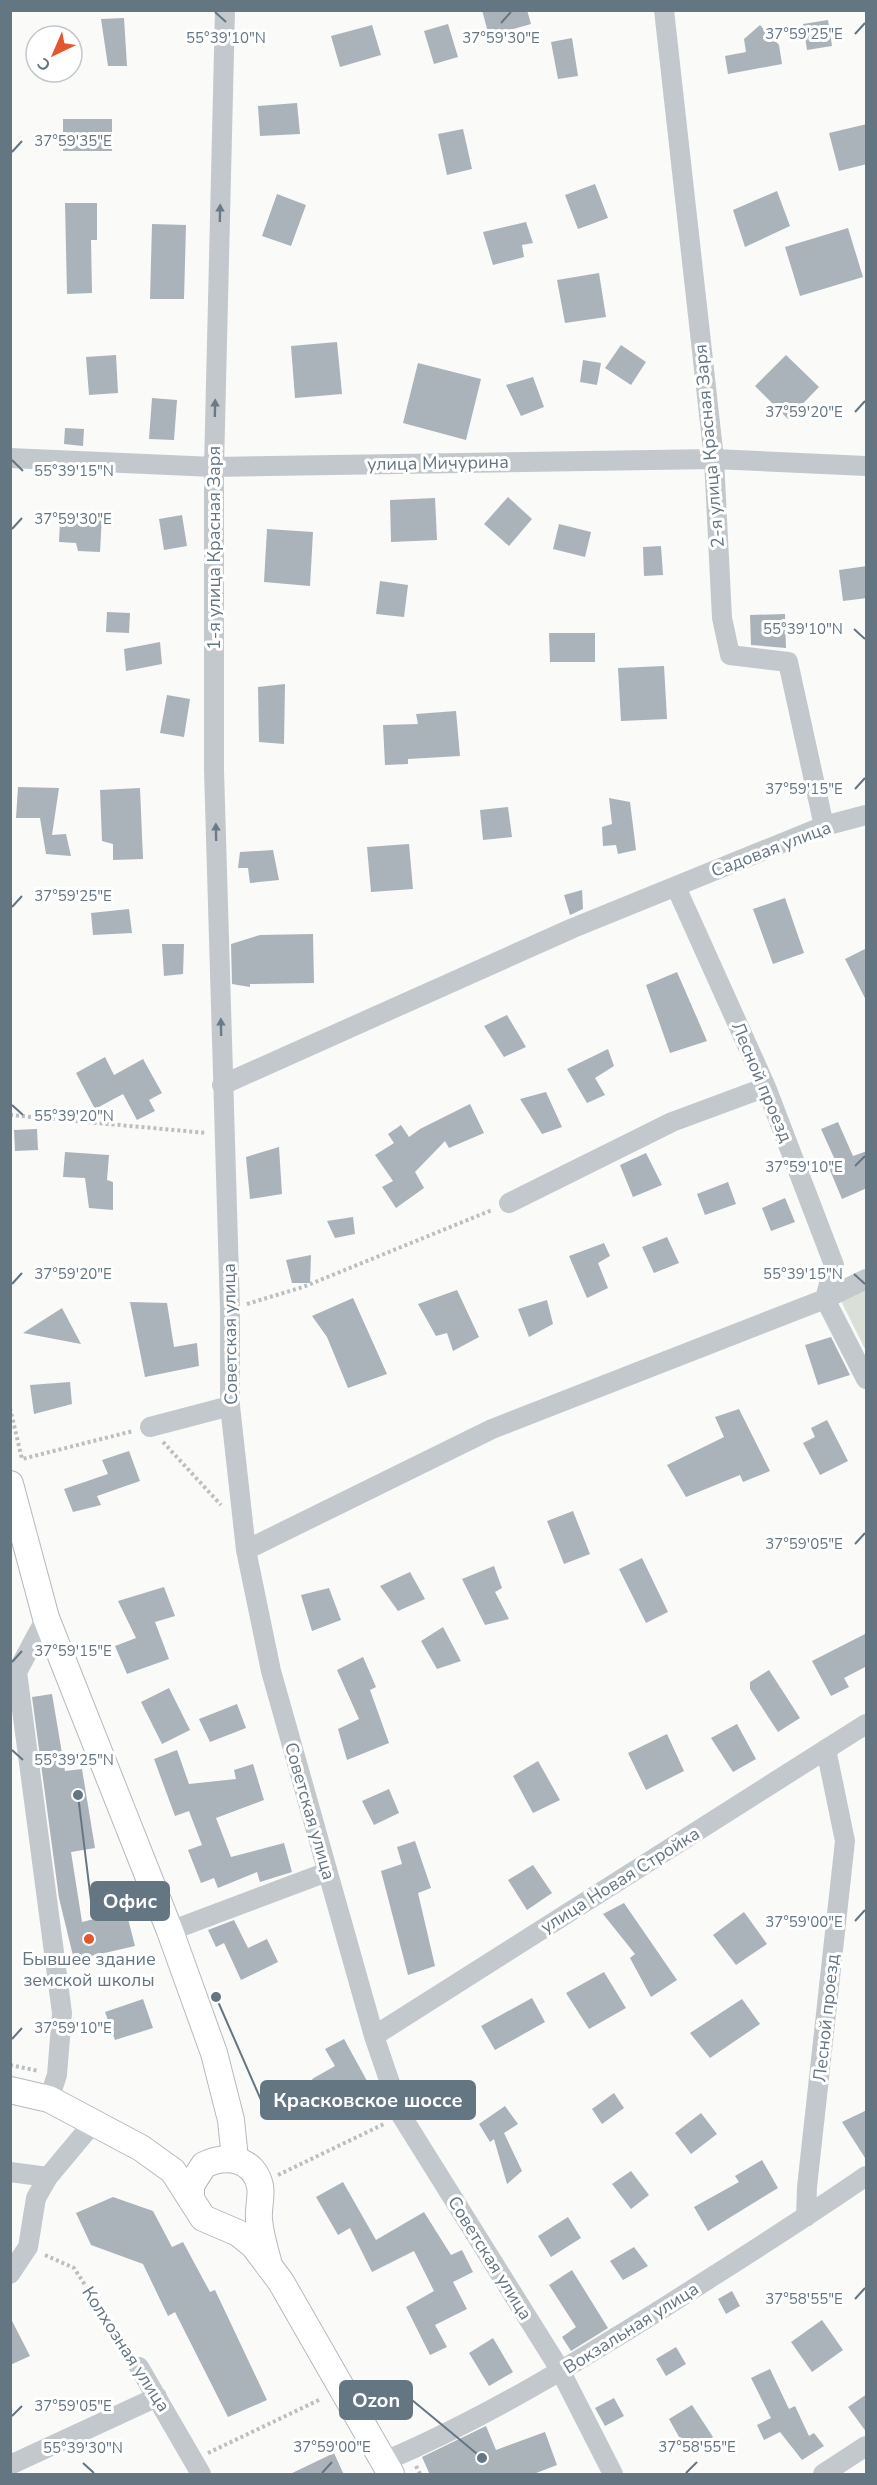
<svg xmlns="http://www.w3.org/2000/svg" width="877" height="2485" viewBox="0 0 877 2485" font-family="'Nunito Sans',sans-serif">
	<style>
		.green { fill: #dadfd7 }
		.building { fill: #aab3b9 }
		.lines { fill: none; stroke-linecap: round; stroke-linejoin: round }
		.major-casing { stroke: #b5babe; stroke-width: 28 }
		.path { stroke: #bbbfc2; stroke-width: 4; stroke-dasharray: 3 3; stroke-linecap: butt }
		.minor { stroke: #c3c8cc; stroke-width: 20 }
		.major { stroke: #fff; stroke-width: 26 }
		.oneway { fill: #6a7a87 }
		.ticks { fill: none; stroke: #657683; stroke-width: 2 }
		.poi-dot { fill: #e4572e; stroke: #fff; stroke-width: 2 }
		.labels { text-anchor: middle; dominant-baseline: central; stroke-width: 6; stroke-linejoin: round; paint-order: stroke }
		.street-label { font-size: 18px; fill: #657683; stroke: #fff }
		.poi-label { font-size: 18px; fill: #657683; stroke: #fff }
		.ticks-label { font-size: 15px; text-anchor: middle; fill: #657683; stroke: #fff; stroke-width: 6; stroke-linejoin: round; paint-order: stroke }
		.leader { fill: none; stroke: #657683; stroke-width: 2 }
		.callout-dot { fill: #657683; stroke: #fff; stroke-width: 2 }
		.callout { fill: #657683; stroke: #657683; stroke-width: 2 }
		.callout-label { font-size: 20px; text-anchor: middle; font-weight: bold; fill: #fff }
	</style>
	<rect width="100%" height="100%" fill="#fafaf8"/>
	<path class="green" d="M866 1287V1351L840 1299Z"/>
	<path class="building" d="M482 10H527L531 24 489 36Z
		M124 18 127 66H108L101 19Z
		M828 20 832 46 807 50 803 24Z
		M448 24 458 57 434 64 424 31Z
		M372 25 381 55 340 67 331 36Z
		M760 25 779 45 782 64 728 74 725 56 746 52 744 39Z
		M572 38 578 76 558 79 551 42Z
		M297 103 300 134 260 136 258 106Z
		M63 119H112V151H63Z
		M867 124V164L839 171 829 133Z
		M463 129 472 169 447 175 438 134Z
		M595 184 608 218 578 229 565 195Z
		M777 191 790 226 745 247 733 210Z
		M277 194 306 205 291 246 262 236Z
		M65 203H97V240H91L92 293 67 294Z
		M526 222 533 243 522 245 524 257 493 265 483 232Z
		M152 224 186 225 184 299H150Z
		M848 228 863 277 800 296 785 247Z
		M599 273 606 317 565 323 557 280Z
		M337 342 342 394 295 398 291 346Z
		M621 345 646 362 631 385 605 368Z
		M116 355 118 393 89 395 86 357Z
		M786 355 819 387 788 419 755 386Z
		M583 360 601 363 597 385 580 382Z
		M418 363 481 379 466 440 403 423Z
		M533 377 544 407 521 416 506 385Z
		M152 398 177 400 174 440 149 439Z
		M65 428 84 429 83 446 64 444Z
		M508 497 532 519 509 546 484 524Z
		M435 498 437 540 391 542 390 500Z
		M78 514 102 515 100 552 78 551 76 543 59 542 60 521 77 522Z
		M182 515 187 546 164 550 159 519Z
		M559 524 591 532 585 557 553 549Z
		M267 529 313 532 310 586 264 582Z
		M661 546 663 575 644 576 643 547Z
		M867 566V598L843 601 839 570Z
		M380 581 408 585 404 617 376 614Z
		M107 612 130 613 129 633 106 632Z
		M785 614 786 648 751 645 750 615Z
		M549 633H595V662H550Z
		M160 642 162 664 126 671 124 649Z
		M664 666 667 719 621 721 618 668Z
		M285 684 284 744 259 742 258 687Z
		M167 695 190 699 184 737 160 733Z
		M456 711 460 756 408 759V764L385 765 383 725 418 724 416 714Z
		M18 787 59 788 52 835 66 834 71 856 46 854 40 818H16Z
		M140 788 143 859 113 860V844L102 841 100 790Z
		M609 798 630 802 636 850 618 854 616 845 603 846 602 827 612 824Z
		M508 807 512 837 483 840 480 810Z
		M409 844 413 889 371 892 367 847Z
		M273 850 279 880 250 883 248 868H238L240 852Z
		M582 890 583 909 570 915 564 895Z
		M785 898 804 953 773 964 753 909Z
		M129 909 132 933 93 935 91 913Z
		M313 934 314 983 250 984V987L232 984 231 944 260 935Z
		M162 944H184L183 974 164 976Z
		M867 948V1002L845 959Z
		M677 972 707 1041 670 1053 646 985Z
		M507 1015 526 1047 504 1057 484 1026Z
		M608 1049 614 1066 595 1078 605 1095 587 1103 567 1069Z
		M105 1057 114 1075 143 1059 162 1093 149 1100 155 1111 137 1120 123 1094 95 1109 76 1073Z
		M546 1092 562 1127 542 1134 520 1099Z
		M470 1104 484 1133 449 1148 445 1141 415 1172 424 1188 396 1208 382 1187 393 1181 375 1155 394 1143 388 1134 401 1125 409 1137 420 1129Z
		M838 1122 853 1156 867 1151V1188L842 1199 827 1163 835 1160 821 1129Z
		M37 1129 38 1150 15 1151 14 1130Z
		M279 1147 282 1194 250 1199 246 1157Z
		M65 1152 109 1155 107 1180 113 1182V1210L89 1208 85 1178 63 1177Z
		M646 1153 662 1185 633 1197 620 1165Z
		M728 1182 736 1204 705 1215 697 1194Z
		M785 1198 795 1222 771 1231 762 1208Z
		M353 1217 355 1234 335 1238 327 1221Z
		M667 1237 679 1263 654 1273 642 1247Z
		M604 1243 610 1256 598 1263 608 1288 587 1298 569 1256Z
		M311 1255 310 1283H292L286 1260Z
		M457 1290 479 1337 453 1351 447 1333 436 1336 418 1304Z
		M353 1298 387 1374 348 1388 327 1337 312 1316Z
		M547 1300 553 1324 529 1337 518 1309Z
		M130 1302 167 1303 174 1347 197 1343 199 1366 145 1377Z
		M62 1308 81 1344 23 1333Z
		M831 1337 850 1375 818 1385 805 1345Z
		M70 1382 72 1404 34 1414 30 1385Z
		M739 1409 770 1471 743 1482 740 1475 686 1497 667 1465 724 1437 715 1417Z
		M827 1420 848 1461 820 1475 803 1443 815 1437 811 1428Z
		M129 1451 140 1481 97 1496 101 1505 73 1512 64 1489 108 1474 102 1460Z
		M573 1511 590 1554 564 1564 547 1521Z
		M642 1558 668 1612 646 1623 619 1569Z
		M494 1566 502 1588 495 1592 509 1619 485 1625 462 1579Z
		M410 1572 425 1599 398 1611 380 1586Z
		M164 1587 175 1616 155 1622 169 1659 127 1674 115 1646 136 1638 118 1601Z
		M329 1588 341 1620 312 1631 301 1595Z
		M443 1627 461 1661 437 1669 421 1641Z
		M867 1633V1666L844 1678 849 1687 831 1696 812 1661Z
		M363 1657 376 1687 370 1690 389 1743 347 1760 338 1729 359 1719 337 1670Z
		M769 1670 800 1718 778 1732 750 1689V1682Z
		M169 1688 190 1730 162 1744 141 1702Z
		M52 1694 65 1771 82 1769 95 1848 71 1852 82 1922 126 1911 135 1946 74 1960 59 1898 32 1697Z
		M237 1704 246 1728 210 1742 199 1719Z
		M737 1724 756 1759 733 1772 711 1738Z
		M667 1734 684 1771 646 1790 628 1753Z
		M177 1750 189 1784 236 1779 234 1770 253 1764 264 1800 216 1818 231 1857 284 1843 292 1872 260 1882 257 1872 218 1888 214 1878 201 1883 188 1850 202 1845 189 1811 175 1816 154 1759Z
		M538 1761 560 1800 533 1813 513 1776Z
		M389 1789 399 1813 374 1825 362 1801Z
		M415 1841 431 1888 418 1893 435 1966 408 1975 381 1871 402 1864 397 1847Z
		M533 1865 552 1893 527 1910 508 1880Z
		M624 1903 677 1980 651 1997 630 1958 635 1954 603 1914Z
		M744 1912 767 1944 736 1965 713 1935Z
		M234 1920 248 1948 267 1939 278 1962 241 1980 224 1943 216 1947 208 1930Z
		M604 1972 626 2008 589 2029 566 1993Z
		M532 1998 545 2022 495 2050 481 2026Z
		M143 1999 153 2028 115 2040 105 2012Z
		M742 1999 760 2024 710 2058 690 2033Z
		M344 2039 377 2099 353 2112 344 2094 326 2104 312 2079 335 2066 325 2049Z
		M614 2093 624 2108 602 2124 592 2109Z
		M505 2106 518 2124 504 2133 522 2171 507 2184 494 2139 490 2142 479 2124Z
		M867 2110V2161L842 2122Z
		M701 2113 717 2134 691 2154 675 2133Z
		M762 2160 778 2188 708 2231 694 2207 739 2182 735 2176Z
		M631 2171 649 2195 631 2209 612 2184Z
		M343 2182 376 2240 424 2212 451 2255 462 2250 473 2272 453 2282 467 2309 435 2325 447 2347 430 2355 406 2307 434 2291 414 2251 372 2272 350 2228 338 2235 316 2197Z
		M113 2197 153 2211 172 2247 183 2242 210 2292 215 2290 267 2400 228 2417 175 2312 168 2316 143 2264 91 2245 76 2213Z
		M568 2217 581 2238 551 2257 538 2236Z
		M634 2247 648 2266 623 2280 610 2261Z
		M572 2270 608 2328 571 2351 562 2337 576 2327 549 2285Z
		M732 2291 740 2306 726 2314 718 2299Z
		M10 2317 30 2356 10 2365Z
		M822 2320 843 2350 812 2372 791 2342Z
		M493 2338 513 2372 489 2386 469 2353Z
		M676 2347 686 2364 666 2376 656 2359Z
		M770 2369 789 2409 795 2406 809 2436 814 2433 824 2446 802 2460 780 2432 764 2440 757 2425 771 2418 751 2378Z
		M867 2394V2433L848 2407Z
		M614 2398 624 2416 605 2426 595 2408Z
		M692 2405 713 2437 688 2453 669 2419Z
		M486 2426 496 2450 545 2432 557 2465 531 2475H430L422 2457Z
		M334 2453 344 2475H288Z"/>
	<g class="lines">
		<g class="major-casing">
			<path id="major" d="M10 1484 46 1618 170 1931 214 2053 231 2120 235 2159
				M10 2090 49 2099 141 2148 173 2171 203 2218 238 2233 254 2246 281 2282 391 2474
				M191 2197V2185L204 2165C226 2154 254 2158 260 2186 262 2196 258 2208 259 2219 260 2233 264 2247 268 2261"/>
		</g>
		<path class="path" d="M10 1115 207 1133
			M247 1304 303 1287 492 1210
			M10 1408 22 1459 133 1431
			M163 1442 221 1505
			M10 2065 39 2071
			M278 2175 384 2124
			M45 2255 74 2268 130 2353
			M208 2453 319 2400
			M416 2466 420 2474"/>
		<path class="minor" d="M225 10 214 467V770L230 1310V1406L246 1550 271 1671 374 2036 401 2115 559 2368 613 2474
			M664 10 714 459 722 618 730 655 788 662 824 826
			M10 458 214 467 714 459 866 466
			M676 887 766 1087 834 1265 825 1299 866 1379
			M222 1085 573 928 824 826 866 815
			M509 1203 672 1122 766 1087
			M150 1427 230 1406
			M246 1550 492 1429 825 1299 866 1279
			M46 1618 17 1672 62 2013 57 2075 49 2099
			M170 1931 327 1872
			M374 2036 866 1724
			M10 2172 48 2177
			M806 2217 807 2187 845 1841 826 1749
			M10 2274 28 2247 36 2198 48 2177 94 2122
			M139 2367 201 2474
			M385 2461C484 2419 577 2362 668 2305 735 2262 801 2221 866 2176
			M10 2465 157 2397
			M823 2474 866 2446"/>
		<use href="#major" class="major"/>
	</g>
	<defs><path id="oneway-solid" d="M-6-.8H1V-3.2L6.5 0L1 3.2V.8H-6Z" transform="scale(1.5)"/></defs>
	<g class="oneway">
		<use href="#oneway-solid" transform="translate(220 213) rotate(-89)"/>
		<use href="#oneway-solid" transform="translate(215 408) rotate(-89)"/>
		<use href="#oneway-solid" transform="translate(216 832) rotate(-91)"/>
		<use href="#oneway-solid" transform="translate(221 1027) rotate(-91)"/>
	</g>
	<path class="ticks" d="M215 12 226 22M501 23 511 12M855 34 865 23M12 152 22 141M855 412 865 401M12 460 23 471M12 529 22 518M854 629 865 639M855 789 865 778M12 907 22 896M12 1105 23 1115M855 1166 865 1156M854 1274 865 1284M12 1284 22 1273M855 1544 865 1533M12 1662 22 1651M12 1750 23 1760M855 1921 865 1910M12 2039 22 2028M855 2299 865 2288M12 2416 22 2406M83 2463 94 2473M322 2473 332 2462M686 2473 697 2462"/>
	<circle class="poi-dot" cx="89" cy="1939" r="6"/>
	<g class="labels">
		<g class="street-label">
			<text transform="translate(709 446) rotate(-95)">2-я улица Красная Заря</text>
			<text transform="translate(438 463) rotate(-1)">улица Мичурина</text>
			<text transform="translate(214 548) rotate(-90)">1-я улица Красная Заря</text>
			<text transform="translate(771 849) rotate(-21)">Садовая улица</text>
			<text transform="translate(762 1082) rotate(67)">Лесной проезд</text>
			<text transform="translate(230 1334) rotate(-91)">Советская улица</text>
			<text transform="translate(310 1811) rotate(74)">Советская улица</text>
			<text transform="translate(620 1880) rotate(-32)">улица Новая Стройка</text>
			<text transform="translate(826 2018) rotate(-84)">Лесной проезд</text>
			<text transform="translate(490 2258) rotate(58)">Советская улица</text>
			<text transform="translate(631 2328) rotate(-32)">Вокзальная улица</text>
			<text transform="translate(126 2349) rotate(57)">Колхозная улица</text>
		</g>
		<g class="poi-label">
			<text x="89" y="1959">Бывшее здание<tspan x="89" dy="21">земской школы</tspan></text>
		</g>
	</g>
	<g class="ticks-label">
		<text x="804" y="39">37°59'25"E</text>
		<text x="226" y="43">55°39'10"N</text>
		<text x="501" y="43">37°59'30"E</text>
		<text x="73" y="146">37°59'35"E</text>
		<text x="804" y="417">37°59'20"E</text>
		<text x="74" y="476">55°39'15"N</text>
		<text x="73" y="524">37°59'30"E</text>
		<text x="803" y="634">55°39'10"N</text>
		<text x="804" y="794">37°59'15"E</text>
		<text x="73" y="901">37°59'25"E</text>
		<text x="74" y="1121">55°39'20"N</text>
		<text x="804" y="1172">37°59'10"E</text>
		<text x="73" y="1279">37°59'20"E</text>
		<text x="803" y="1279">55°39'15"N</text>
		<text x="804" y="1549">37°59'05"E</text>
		<text x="73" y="1656">37°59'15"E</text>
		<text x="74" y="1765">55°39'25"N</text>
		<text x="804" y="1927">37°59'00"E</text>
		<text x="73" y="2033">37°59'10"E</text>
		<text x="804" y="2304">37°58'55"E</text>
		<text x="73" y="2411">37°59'05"E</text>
		<text x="332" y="2452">37°59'00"E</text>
		<text x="697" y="2452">37°58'55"E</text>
		<text x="83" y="2453">55°39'30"N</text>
	</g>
	<path class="leader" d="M78 1795L91 1901M216 1997L261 2100M482 2458L412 2400"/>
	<g class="callout-dot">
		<circle cx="78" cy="1795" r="6"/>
		<circle cx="216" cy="1997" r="6"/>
		<circle cx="482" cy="2458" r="6"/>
	</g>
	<g class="callout">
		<rect x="91" y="1882" width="78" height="38" rx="6"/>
		<rect x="261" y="2081" width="214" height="38" rx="6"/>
		<rect x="340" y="2381" width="72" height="38" rx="6"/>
	</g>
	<g class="callout-label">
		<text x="130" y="1908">Офис</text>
		<text x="368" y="2107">Красковское шоссе</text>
		<text x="376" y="2407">Ozon</text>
	</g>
	<rect width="877" height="2485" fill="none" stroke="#657683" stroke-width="24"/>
	<g transform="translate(54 54) rotate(224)"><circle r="28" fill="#ffffff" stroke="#c1c8cd" stroke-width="1.5"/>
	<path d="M0-4.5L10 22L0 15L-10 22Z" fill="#e4572e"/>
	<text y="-9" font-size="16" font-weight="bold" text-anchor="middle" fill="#657683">С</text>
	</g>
</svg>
